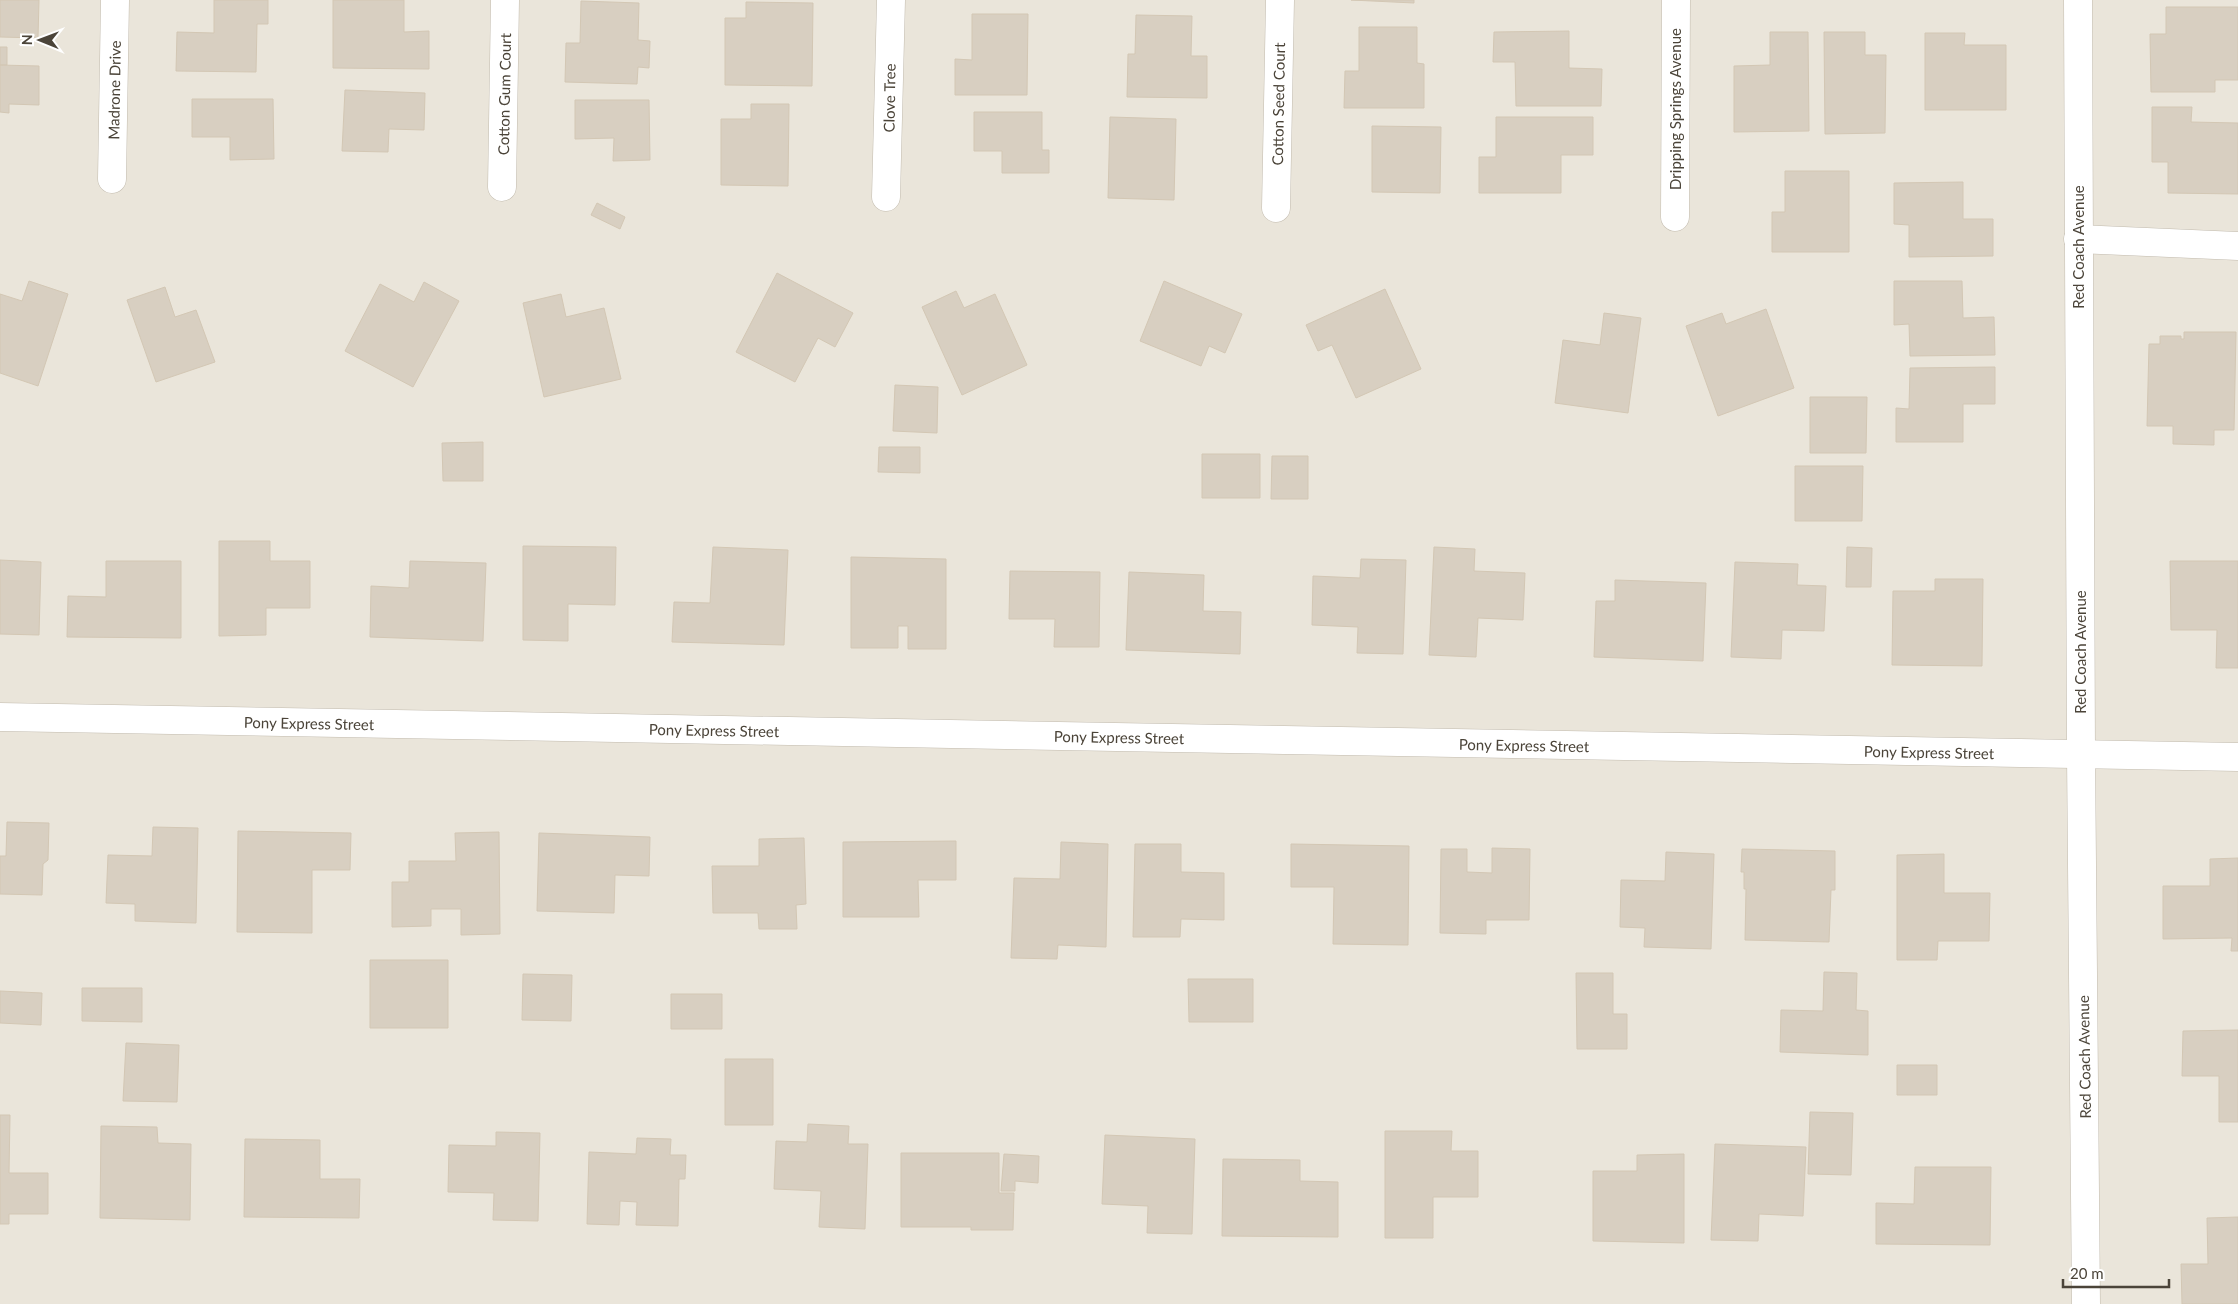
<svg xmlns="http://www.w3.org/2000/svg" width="2238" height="1304" viewBox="0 0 2238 1304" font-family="Lato,sans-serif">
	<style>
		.residential { fill: #eae5da }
		.building { fill: #d8cfc1; stroke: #d3c7b4 }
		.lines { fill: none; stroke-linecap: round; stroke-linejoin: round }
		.minor-casing { stroke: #c2bbae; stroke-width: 29 }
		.tertiary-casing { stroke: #c2bbae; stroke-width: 29 }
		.minor { stroke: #fff; stroke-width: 28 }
		.tertiary { stroke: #fff; stroke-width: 28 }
		.labels { text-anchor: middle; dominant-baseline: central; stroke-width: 5; stroke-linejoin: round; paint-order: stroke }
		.street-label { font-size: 15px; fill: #4b4439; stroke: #fff }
	</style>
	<rect width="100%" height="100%" fill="#f6f3ec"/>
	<path class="residential" d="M0 0H2238V1304H0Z"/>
	<path class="building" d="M0 0H39L38 38 0 37Z
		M214 0H268V24H257L256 72 176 71 177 32 214 33Z
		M333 0H404V32L429 31V69L333 68Z
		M1351 0H1414V3Z
		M581 1 639 3 638 40 650 41 649 68 638 67 637 84 565 82 566 43H580Z
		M746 2 813 3 812 86 725 85V18H746Z
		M2166 7H2238V80H2215V92H2151L2150 34H2166Z
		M972 14H1028L1027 95H955V59L972 60Z
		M1136 15 1192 16 1191 56H1207V98L1127 97 1128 54H1135Z
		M1359 27H1417V63L1424 64V108H1344L1345 71H1359Z
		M1569 31V68L1602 69 1601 106H1516L1515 62H1493L1494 32Z
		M1770 32H1808L1809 131 1734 132V66L1770 65Z
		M1824 32H1865V55H1886L1885 133 1825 134Z
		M1925 33H1965L1964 45H2006V110H1925Z
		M0 47H7V65H0Z
		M0 65 39 66V105L9 104V113L0 112Z
		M345 90 425 93 424 130 389 129 388 152 342 151Z
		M192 99H273L274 159 230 160V137H192Z
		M575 100H649L650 160 613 161 614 138 575 139Z
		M751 104H789L788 186 721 185V119H751Z
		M2152 107H2192L2191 122 2238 123V194L2168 193V162H2152Z
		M974 112H1042V150H1049V173H1002V151H974Z
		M1110 117 1176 119 1174 200 1108 198Z
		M1496 117H1593V155H1561V193H1479V157H1496Z
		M1372 126 1441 127 1440 193 1372 192Z
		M1785 171H1849V252H1772V212H1785Z
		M1963 182V219H1993V256L1909 257V225L1894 224V183Z
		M597 203 625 217 620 229 591 215Z
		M777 273 853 313 835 347 818 338 795 382 736 352Z
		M29 281 68 294 38 386 0 373V294L22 301Z
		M1164 281 1242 314 1225 353 1209 346 1201 366 1140 341Z
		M1894 281H1962L1963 318 1994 317 1995 355 1910 356 1909 324 1894 325Z
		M424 282 459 301 413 387 345 351 380 284 414 302Z
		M165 287 175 317 196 310 215 362 156 382 127 300Z
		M1385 289 1421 369 1356 398 1332 345 1318 351 1306 325Z
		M956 291 964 308 995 294 1027 365 962 395 922 307Z
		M561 294 566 317 604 308 621 379 544 397 523 303Z
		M1766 309 1794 388 1718 416 1686 326 1722 313 1726 324Z
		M1604 313 1641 318 1628 413 1555 403 1563 340 1600 345Z
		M2184 332H2236L2234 430H2214V445L2173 444V426H2147L2149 344H2160V336H2181V339H2184Z
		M1995 367V404H1963V442H1896V408L1909 409 1910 368Z
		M895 385 938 387 937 433 893 431Z
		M1810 397H1867L1866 453H1810Z
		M483 442V481H443L442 443Z
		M879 447H920V473L878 472Z
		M1202 454H1260V498H1202Z
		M1272 456H1308V499H1271Z
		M1795 466H1863L1862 521H1795Z
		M219 541H270V561H310V608H266V635L219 636Z
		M523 546 616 547 615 605 568 604V641L523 640Z
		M713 547 788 550 784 645 672 642 674 602 710 603Z
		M1434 547 1475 549 1474 571 1525 573 1523 620 1478 618 1476 657 1429 655Z
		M1847 547 1872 548 1871 587H1846Z
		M851 557 946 559V649H908V626H898V648H851Z
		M1361 559 1406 560 1403 654 1357 653 1358 627 1312 625 1313 576 1360 578Z
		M0 560 41 562 39 635 0 634Z
		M106 561H181V638L67 637 68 596 106 597Z
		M410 561 486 563 483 641 370 637 371 586 409 588Z
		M2170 561H2238V668H2216L2217 630H2171Z
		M1735 562 1798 564 1797 585 1826 586 1824 631 1782 630 1781 659 1731 657Z
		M1010 571 1100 572 1099 647H1054L1055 619H1009Z
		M1129 572 1204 575 1203 611 1241 612 1240 654 1126 650Z
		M1935 579H1983L1982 666 1892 665 1893 591H1935Z
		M1615 580 1706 583 1703 661 1594 657 1596 601H1615Z
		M7 822 49 823 48 860 43 864 42 895 0 894V856H6Z
		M153 827 198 828 196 923 135 921V904L106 903 108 855 152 856Z
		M238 831 351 833 350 870H312V933L237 932Z
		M499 832 500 934 461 935V909H431V926L392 927V882H409V861H456L455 833Z
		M539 833 650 837 649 876 615 875 614 913 537 911Z
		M804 838 806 904 796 905 797 929H759L758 913H713L712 866H759V839Z
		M956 841V880H918L919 917H843V842Z
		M1061 842 1108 844 1106 947 1058 945 1057 959 1011 958 1014 878 1060 879Z
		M1135 844H1181V872L1224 873V920L1181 919 1180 937H1133Z
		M1291 844 1409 846 1408 945 1333 944 1334 887H1291Z
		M1492 848 1530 849 1529 920H1486V934L1440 933 1441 849H1467V872L1492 873Z
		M1742 849 1835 851V890H1831L1829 942 1745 940 1746 889H1744V872H1741Z
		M1666 852 1714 854 1711 949 1644 947 1645 928 1620 927 1621 880 1665 881Z
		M1944 854V893H1990L1989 941H1938L1937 960H1897V855Z
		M2238 858V951H2231L2232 938 2163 939V886H2210V859Z
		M370 960H448V1028H370Z
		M1824 972 1857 973 1856 1010 1868 1011V1055L1780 1052 1781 1010 1823 1011Z
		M1576 973H1613V1014H1627V1049H1577Z
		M523 974 572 975 571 1021 522 1020Z
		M1188 979H1253V1022H1189Z
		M82 988H142V1022L82 1021Z
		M0 991 42 993 41 1025 0 1023Z
		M671 994H722V1029H671Z
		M2238 1030V1122H2219V1076H2182L2183 1031Z
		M126 1043 179 1045 177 1102 123 1101Z
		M725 1059H773V1125H725Z
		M1897 1065H1937V1095H1897Z
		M1810 1112 1853 1113 1851 1175 1808 1174Z
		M0 1115H10L9 1173H48V1214H9V1224H0Z
		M808 1124 849 1126 848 1144H868L865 1229 819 1227 821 1191 774 1189 776 1141 807 1142Z
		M101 1126 157 1127 158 1143 191 1144 190 1220 100 1218Z
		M1385 1131H1452L1451 1151H1478V1197H1433V1238H1385Z
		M496 1132 540 1133 538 1221 493 1220 494 1193 448 1192 449 1145 496 1146Z
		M1105 1135 1195 1139 1192 1234 1147 1233 1148 1206 1102 1204Z
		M637 1138 671 1139 670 1155H686L685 1179H679L678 1226 636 1225 637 1202 620 1201 619 1225 587 1224 589 1152 636 1154Z
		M245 1139 320 1140V1179H360L359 1218 244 1217Z
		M1715 1144 1806 1147 1803 1216 1759 1214 1758 1241 1711 1240Z
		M901 1153H999V1193H1014L1013 1230H971V1227H901Z
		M1004 1154 1039 1156 1038 1183 1015 1181V1191H1001Z
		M1684 1154V1243L1593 1241V1171H1637V1155Z
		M1223 1159 1300 1160V1181L1338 1182V1237L1222 1236Z
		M1915 1167H1991L1990 1245 1876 1244V1203L1914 1204Z
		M2238 1217V1304H2182L2181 1264H2208L2207 1218Z"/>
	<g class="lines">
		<g class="minor-casing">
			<path id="minor" d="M112 179 115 0
				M502 187 505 0
				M886 197 891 0
				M1276 208 1280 0
				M1675 217 1676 0
				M2078 239 2238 246
				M0 717 2238 757"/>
		</g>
		<g class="tertiary-casing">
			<path id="tertiary" d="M2078 0 2081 755 2086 1304"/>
		</g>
		<use href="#minor" class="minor"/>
		<use href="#tertiary" class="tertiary"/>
	</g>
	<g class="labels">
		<g class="street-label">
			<text transform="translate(114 90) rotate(-89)">Madrone Drive</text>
			<text transform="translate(504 94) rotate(-89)">Cotton Gum Court</text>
			<text transform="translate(889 98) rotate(-89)">Clove Tree</text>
			<text transform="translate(1278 104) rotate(-89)">Cotton Seed Court</text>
			<text transform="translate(1675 109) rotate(-90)">Dripping Springs Avenue</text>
			<text transform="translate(2078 247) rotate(-90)">Red Coach Avenue</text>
			<text transform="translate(2080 652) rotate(-90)">Red Coach Avenue</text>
			<text transform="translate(309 723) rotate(1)">Pony Express Street</text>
			<text transform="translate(714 730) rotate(1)">Pony Express Street</text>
			<text transform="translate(1119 737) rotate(1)">Pony Express Street</text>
			<text transform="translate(1524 745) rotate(1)">Pony Express Street</text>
			<text transform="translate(1929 752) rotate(1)">Pony Express Street</text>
			<text transform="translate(2084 1057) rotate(-91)">Red Coach Avenue</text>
		</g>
	</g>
	<g transform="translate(40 40) rotate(271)" stroke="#ffffff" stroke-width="4" paint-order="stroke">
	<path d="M0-4L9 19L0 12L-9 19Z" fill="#4b4439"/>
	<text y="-8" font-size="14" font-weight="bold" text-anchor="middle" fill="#4b4439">N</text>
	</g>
	<path d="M2063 1279v8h106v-8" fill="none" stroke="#4b4439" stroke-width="2.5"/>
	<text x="2070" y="1279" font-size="15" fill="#4b4439" stroke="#ffffff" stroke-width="4" paint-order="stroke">20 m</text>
</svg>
